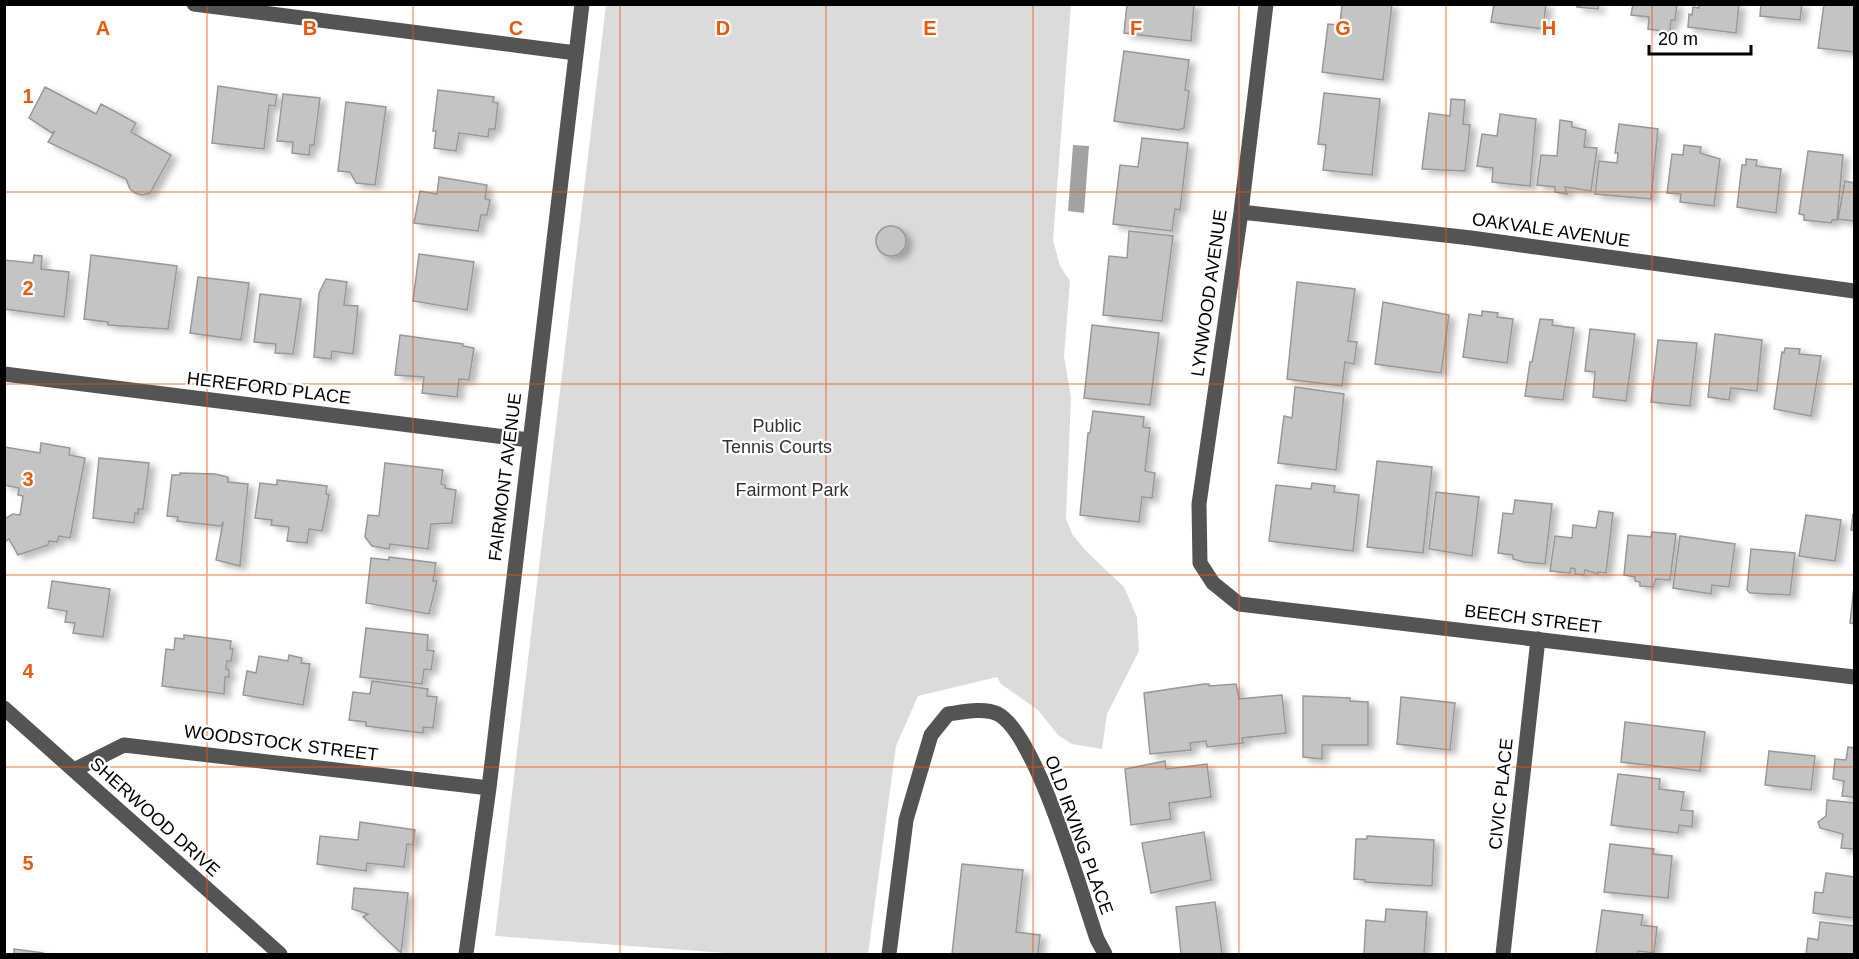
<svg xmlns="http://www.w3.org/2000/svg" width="1859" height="959" viewBox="0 0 1859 959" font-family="Helvetica,sans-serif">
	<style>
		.green { fill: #dbdbdb }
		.water { fill: #a2a2a2 }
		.building { fill: #c4c4c4; stroke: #989898; stroke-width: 1.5; filter: url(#shadow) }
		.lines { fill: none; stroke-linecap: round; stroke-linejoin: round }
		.minor { stroke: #545454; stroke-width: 15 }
		.grid { fill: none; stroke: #e8590c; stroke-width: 1.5; stroke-opacity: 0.55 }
		.labels { text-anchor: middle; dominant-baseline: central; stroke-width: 4.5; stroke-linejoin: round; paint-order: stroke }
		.street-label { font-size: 18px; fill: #000; stroke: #fff }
		.park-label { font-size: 18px; fill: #323232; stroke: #fff }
		.grid-label { font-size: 20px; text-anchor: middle; font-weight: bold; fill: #e8590c; stroke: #fff; stroke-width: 4.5; stroke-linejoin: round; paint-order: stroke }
	</style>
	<defs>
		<filter id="shadow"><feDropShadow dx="6" dy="4" stdDeviation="3" flood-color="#0004"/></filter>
	</defs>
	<rect width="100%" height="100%" fill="#fff"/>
	<path class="green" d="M606 5H1071L1053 240 1060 266 1070 281 1064 356 1071 397 1066 518 1072 534 1085 550 1124 587 1137 617 1139 651 1107 714 1102 749 1072 744 1058 735 1038 710 1001 684 997 677 918 696 896 746 868 954H739L495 936Z"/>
	<path class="water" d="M1073 145 1089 146 1084 213 1068 211Z"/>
	<path class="building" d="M1127 4H1199L1194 5 1191 41 1124 33Z
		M1342 4H1392L1383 80 1322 72 1328 24 1340 25Z
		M1494 4H1546L1543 29 1491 22Z
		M1577 4H1599L1598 9 1577 7Z
		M1633 4H1677L1675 20H1671L1670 32 1648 29 1649 17 1631 15Z
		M1699 4H1739L1736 33 1688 27 1689 14 1692 15 1693 7 1699 8Z
		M1761 4H1802L1800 20 1760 16Z
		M1824 4H1854V52L1818 48Z
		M1124 51 1189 60 1185 90 1189 91 1184 128 1179 130 1114 121Z
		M218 86 277 95 275 106 269 105 264 149 212 143Z
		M45 87 96 114 101 104 116 112 136 123 131 132 171 155 150 193 142 195 135 193 130 189 126 179 48 142 55 131 52 133 29 118Z
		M438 90 494 97 493 102 498 103 495 129H489L488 137 459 133 456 151 434 148 436 131H433Z
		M1324 93 1380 99 1372 175 1323 170 1326 145 1318 144Z
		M283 94 320 98 314 145H310L309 155 292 153 293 142 277 141Z
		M1451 99 1465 100 1463 124 1470 125 1465 171 1422 169 1429 113 1450 116Z
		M346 102 386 107 375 185 356 183 350 172 338 171Z
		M1500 114 1536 119 1530 186 1492 182 1493 168 1477 166 1482 134 1497 136Z
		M1560 120 1572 122V127L1586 130 1584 147 1597 148 1591 191 1565 187 1567 194 1555 192V187L1537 185 1541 155 1557 156Z
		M1619 124 1658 129 1651 199 1595 194 1599 161 1617 163 1618 153H1615Z
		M1142 138 1188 143 1180 210 1175 209 1172 231 1113 224 1120 165 1138 167Z
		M1684 145 1701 147 1700 153 1720 159 1714 206 1680 202 1681 194 1667 193 1672 154 1683 155Z
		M1808 151 1843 155 1837 220H1832L1831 223 1804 220V215L1799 214Z
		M1746 159 1757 160 1756 166 1781 169 1776 213 1737 207 1742 165H1746Z
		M439 177 487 185 485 199 490 200 487 215H481L478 231 414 223 420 191 437 194Z
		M1845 181 1854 183V221L1838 219Z
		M876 241a15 15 0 1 1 30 0a15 15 0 1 1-30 0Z
		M1129 231 1173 236 1162 321 1103 315 1109 256 1127 258Z
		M419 254 474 262 467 310 413 301Z
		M34 255 42 256 41 269 69 272 64 317 4 309V260L33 263Z
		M91 255 177 266 168 329 108 325V322L84 319Z
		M198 277 249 283 241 340 190 333Z
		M326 279 347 282 344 305 358 306 353 354 332 351 331 359 314 357 319 293Z
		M1297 282 1355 289 1348 341 1357 342 1354 364 1345 362 1342 386 1287 379Z
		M260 294 301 299 293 354 275 353 276 344 254 342Z
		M1383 302 1449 315 1441 373 1375 364Z
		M1482 311 1498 313 1497 317 1513 319 1507 363 1463 357 1469 314 1482 316Z
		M1540 319 1553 320 1552 325 1574 328 1563 400 1525 396 1530 362H1532Z
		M1092 325 1159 333 1150 405 1084 398Z
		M1590 329 1635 334 1626 401 1593 397 1595 372 1585 371Z
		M1715 334 1762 340 1757 391 1731 388 1729 400 1708 397Z
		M400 335 463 344V346L474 348 469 380 459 379 457 397 422 393 424 377 395 375Z
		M1658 340 1697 343 1690 406 1651 402Z
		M1785 348 1800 349 1799 354 1821 356 1811 416 1774 409 1782 352 1784 353Z
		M1295 387 1344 394 1336 470 1278 463 1284 416 1292 418Z
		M1093 411 1144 417 1143 427 1150 428 1145 471 1155 473 1152 498 1142 497 1139 522 1080 515 1088 433H1090Z
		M41 443 70 448 69 455 85 458 70 538 59 536 57 542 49 541 48 545 18 555 9 539 6 541 4 539V519L13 514 20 515 23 496 18 495 19 488 4 485V447L40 453Z
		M99 458 149 463 143 509H138V514L135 513 134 523 93 518Z
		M1377 461 1432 467 1423 553 1367 547Z
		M385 463 443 470 441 484 445 485V488L456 490 452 523 431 524 428 549 390 544 389 549 372 546 365 537 368 515 379 516Z
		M180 473 215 474 228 477V482L248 484 240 566 216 560 223 523 220 526 177 521 178 517 167 516 172 475H180Z
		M277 480 327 486 326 494 329 495 322 531 309 529 307 543 287 541 289 527 271 525 272 520 255 518 260 483 277 485Z
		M1312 483 1335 486 1334 492 1359 495 1353 551 1269 541 1276 485 1311 489Z
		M1436 492 1479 497 1472 556 1429 549Z
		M1515 500 1552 504 1545 564 1524 562 1513 559V555L1498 553 1503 513 1513 514Z
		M1599 511 1613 513 1606 573 1598 572V574L1585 570 1584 575 1575 574V569L1571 568 1570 573 1550 571 1555 536 1572 538 1573 525 1596 528Z
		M1853 514H1854V531L1851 530Z
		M1806 515 1841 520 1835 561 1799 556Z
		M1652 532 1676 534 1670 580 1656 579 1653 587 1640 586V582L1635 581V577L1624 575 1628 535 1651 537Z
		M1680 536 1735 544 1729 587 1712 585 1711 594 1673 588Z
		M1751 549 1795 553 1790 595 1750 593 1747 590Z
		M389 557 436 563 433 581H437L429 614 366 603 371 558 389 560Z
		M52 581 110 589 103 637 73 633 75 623 65 622 67 611 48 608Z
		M1854 586V624L1850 623Z
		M366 628 428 635 427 650 434 651 431 670 424 669 422 684 360 677Z
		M184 635 231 641 230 649H233L231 661H227L226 669 229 670V677H225L224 694 162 686 166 649 174 650 175 638 184 639Z
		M289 655 302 658 301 663 310 664 303 705 243 695 247 671 256 673 259 656 288 661Z
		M372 681 428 689 427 696 437 697 433 728 423 727V733L366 726V722L349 720 353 692 370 694Z
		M1204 684H1209V686L1236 684 1239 699 1282 695 1286 733 1242 738 1243 743 1207 747 1206 741 1190 743 1191 750 1150 754 1144 693Z
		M1303 696 1350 698V701L1368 702V745H1322V759L1303 757Z
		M1401 697 1455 703 1450 750 1397 744Z
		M1625 722 1705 732 1700 771 1621 762Z
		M1848 747 1854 748V797L1842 796 1844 781 1833 779 1835 759 1846 760Z
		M1769 751 1815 756 1811 790 1765 785Z
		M1165 761 1166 769 1207 764 1211 797 1169 803 1171 819 1131 825 1125 769Z
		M1618 774 1660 779 1659 789 1684 792 1681 810 1693 811 1692 827 1679 825 1678 833 1611 825Z
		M1827 800 1854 803V849L1841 848 1843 834 1820 828 1818 822 1826 816Z
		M360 822 415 830 413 845 407 844 404 867 367 863 366 871 317 864 320 836 358 840Z
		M1204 832 1211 880 1151 893 1142 843Z
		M1367 836 1434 840 1432 886 1365 882V880L1354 879 1356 839H1367Z
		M1610 844 1654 849 1653 854 1672 856 1668 898 1604 892Z
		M962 864 1023 870 1016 932 1040 935 1038 954H952Z
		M1826 873 1854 877V918L1813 913 1815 892 1823 893Z
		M354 888 408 893 401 953 363 917 368 914 352 909Z
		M1215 902 1222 954H1181L1176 907Z
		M1386 909 1427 912 1424 954H1364L1366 920 1385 922Z
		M1602 910 1643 915 1641 925 1657 927 1654 953 1638 951 1637 954H1596Z
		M1820 922 1854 926V954H1806L1808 938 1818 940Z
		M14 949 43 953V954H14Z"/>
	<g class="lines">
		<path class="minor" d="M194 4 576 53
			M1266 4 1241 212 1199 504 1200 563 1213 583 1239 604 1854 677
			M1241 212 1471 238 1854 291
			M4 374 529 440
			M4 708 280 954
			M74 770 124 745 489 788
			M466 954 489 788 582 4
			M889 954 906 820 931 735 948 714C962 712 984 707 998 714 1037 735 1081 893 1097 939L1105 954
			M1503 954 1538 639"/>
	</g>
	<path class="grid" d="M207 4V954M413 4V954M620 4V954M826 4V954M1033 4V954M1239 4V954M1446 4V954M1652 4V954M4 192H1854M4 384H1854M4 575H1854M4 767H1854"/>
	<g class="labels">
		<g class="street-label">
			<text transform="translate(1551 230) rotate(8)">OAKVALE AVENUE</text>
			<text transform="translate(1209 293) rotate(-82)">LYNWOOD AVENUE</text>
			<text transform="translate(269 388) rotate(7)">HEREFORD PLACE</text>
			<text transform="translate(505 477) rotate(-83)">FAIRMONT AVENUE</text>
			<text transform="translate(1533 619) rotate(7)">BEECH STREET</text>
			<text transform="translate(281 743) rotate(7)">WOODSTOCK STREET</text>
			<text transform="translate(1501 794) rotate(-84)">CIVIC PLACE</text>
			<text transform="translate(155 817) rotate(42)">SHERWOOD DRIVE</text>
			<text transform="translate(1079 835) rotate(70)">OLD IRVING PLACE</text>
		</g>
		<g class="park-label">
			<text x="777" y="426">Public<tspan x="777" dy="21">Tennis Courts</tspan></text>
			<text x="792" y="490">Fairmont Park</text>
		</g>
	</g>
	<g class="grid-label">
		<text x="103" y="35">A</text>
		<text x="310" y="35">B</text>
		<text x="516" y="35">C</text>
		<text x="723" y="35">D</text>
		<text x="930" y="35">E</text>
		<text x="1136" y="35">F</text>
		<text x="1343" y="35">G</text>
		<text x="1549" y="35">H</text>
		<text x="28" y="103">1</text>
		<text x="28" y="295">2</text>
		<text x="28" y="486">3</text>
		<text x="28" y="678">4</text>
		<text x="28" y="870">5</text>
	</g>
	<rect width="1859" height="959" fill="none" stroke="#000000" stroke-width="12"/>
	<path d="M1649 45v9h102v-9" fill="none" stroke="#000000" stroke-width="3"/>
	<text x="1658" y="45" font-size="18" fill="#000000" stroke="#ffffff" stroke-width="4.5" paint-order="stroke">20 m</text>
</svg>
